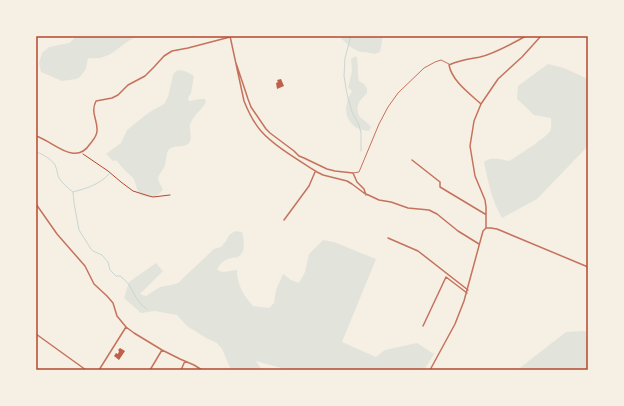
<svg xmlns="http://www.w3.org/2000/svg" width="624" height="406" viewBox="0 0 624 406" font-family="Figtree,sans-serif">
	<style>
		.green { fill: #e2e4dc }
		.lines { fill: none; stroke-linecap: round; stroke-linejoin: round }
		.stream { stroke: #c9d6d2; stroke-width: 1 }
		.building { fill: #bf614a }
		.path { stroke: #b5482f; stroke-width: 1 }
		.service { stroke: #c5725c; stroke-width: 1 }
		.minor { stroke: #c5725c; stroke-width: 1.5 }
		.neatline { fill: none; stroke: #b5482f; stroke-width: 1.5 }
	</style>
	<rect width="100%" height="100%" fill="#f6efe4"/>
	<path class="green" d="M77 36H139C118 43 114 61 88 58L86 69 80 77 76 79 62 81 41 72 39 63 42 53 49 47 69 43Z
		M338 36H383L380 52 375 54 365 52H360L352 48Z
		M356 56C359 64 357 73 359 81L364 84 367 88V93C361 100 356 103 358 113 359 116 359 116 361 118 365 121 368 123 371 127L369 131C365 130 360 130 357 128 348 123 344 112 347 103 347 99 350 95 352 91L348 88 352 71 351 59Z
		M548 64 564 68 588 79V146L537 199 502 218C492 201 488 182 484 162 492 156 499 159 509 161 516 157 547 137 550 131 552 127 551 121 551 118L534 115 517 99 518 86Z
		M178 70 185 71 194 76 191 93 188 98 189 101 200 99H205L206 102C202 110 193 115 190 125 189 131 193 138 189 143 185 148 176 145 171 148 165 151 167 159 165 165 164 169 159 174 158 178 158 182 162 186 163 190 159 194 155 198 149 197 133 196 139 184 132 177 126 172 121 166 116 160L113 161 106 154 121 143 127 130 148 113 164 104 168 97 173 75 175 72Z
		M235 231 242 232C244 240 246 252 238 257 236 258 234 257 232 258 224 260 220 263 217 270L223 272 237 270C237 284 243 295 253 306L269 308 274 303 276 290 283 274 291 280 299 283 305 272 309 254 323 240 334 242 376 259 342 342 376 357 385 350 417 343 434 354 424 370H288L256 361 262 370H231L222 349 217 343 206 338 187 326 177 315 155 311 141 313 124 298 129 282 156 263 163 271 140 294 146 296 160 287 171 285 178 283 214 249 221 247 226 241 229 235Z
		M584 331 588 332V370H517L566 332Z"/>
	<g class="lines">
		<path class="stream" d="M351 36 345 58 344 76 347 94 352 112 359 125 361 133V151
			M36 152C43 154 51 159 55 165 57 169 57 174 59 178 63 184 68 188 73 192L74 203 79 230 91 249 93 251 102 255 108 262 110 270 116 276H120C134 285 133 301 147 309
			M73 192C87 188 99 185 109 174"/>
	</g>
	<path class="building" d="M281 79 284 86 277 89 276 83 278 82 277 80Z
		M120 348 125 351 119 360 114 356 116 353 118 354 119 351 118 350Z"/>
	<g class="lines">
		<path class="path" d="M83 154 108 171 121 182 133 191 149 196 153 197 170 195"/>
		<path class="service" d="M353 173 359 172 379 124 388 107 398 93 424 68 435 62 441 60 449 64"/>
		<path class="minor" d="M230 36 244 101C248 111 253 122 261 131 274 146 300 161 317 172L323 175 347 181 352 184 364 193 379 200 391 202 408 208 429 210 437 214 458 231 479 244
			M236 63 248 99 251 107 266 129 270 133 294 151 299 156 304 158 327 169 335 171 353 173 357 182 364 189 366 195
			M481 104C469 93 452 81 449 65 459 60 469 59 480 57 496 53 511 44 526 36
			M36 136C53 141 75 167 90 144 93 140 97 136 97 131 98 120 90 113 96 101L112 98 118 95 128 85 145 76 154 67 164 56 172 51 188 48 230 37
			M412 160 440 182V187L485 214
			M36 204 57 234 85 266 94 284 107 296 113 303 117 316 126 327 134 333 162 350 180 359 194 365 202 370
			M284 220 309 186 315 172
			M486 228V207L485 200 475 176 470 146 474 121 481 104 498 79 522 57 541 36
			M486 228H491L497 229 588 267
			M388 238 418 251 468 290
			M423 326 446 277 467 293
			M36 334 86 370
			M99 370 126 327
			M150 370 162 350
			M181 370 185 361
			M430 370 455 324 464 301 483 231 486 228"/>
	</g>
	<rect width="624" height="406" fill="none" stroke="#f6efe4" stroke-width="74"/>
	<rect x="37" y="37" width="550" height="332" class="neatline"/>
</svg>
